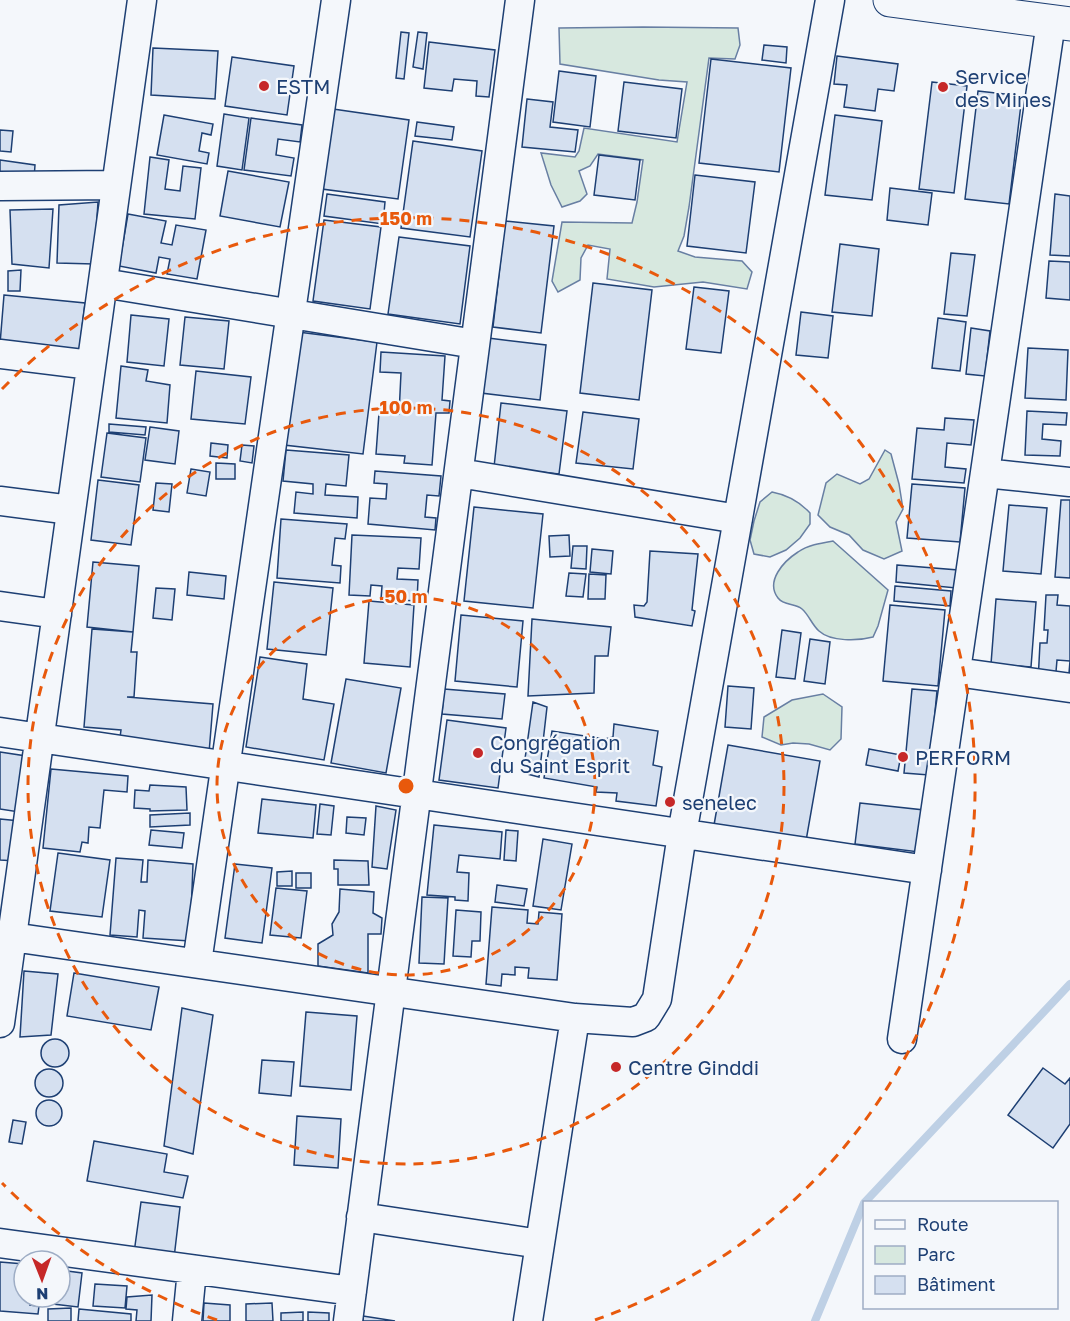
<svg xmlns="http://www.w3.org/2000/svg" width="1070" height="1321" viewBox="0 0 1070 1321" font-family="'Golos Text',sans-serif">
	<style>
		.green { fill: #d7e8df; stroke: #687fa3; stroke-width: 1.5 }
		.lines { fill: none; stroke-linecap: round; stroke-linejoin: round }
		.stream { stroke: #bed0e5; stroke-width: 8 }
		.building { fill: #d5e0f0; stroke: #1d3f73; stroke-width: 1.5 }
		.minor-casing { stroke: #1d3f73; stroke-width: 31 }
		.major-casing { stroke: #1d3f73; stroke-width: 35 }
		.minor { stroke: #f4f7fb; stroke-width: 28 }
		.major { stroke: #f4f7fb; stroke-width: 33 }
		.ring { fill: none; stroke: #e8590c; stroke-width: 3; stroke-dasharray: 10 8 }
		.poi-dot { fill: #c62828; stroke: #f4f7fb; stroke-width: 2 }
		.labels { text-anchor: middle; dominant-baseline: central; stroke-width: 4.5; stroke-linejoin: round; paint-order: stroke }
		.poi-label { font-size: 20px; fill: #1d3f73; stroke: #f4f7fb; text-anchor: start }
		.centre { fill: #e8590c; stroke: #f4f7fb; stroke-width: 3 }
		.ring-label { font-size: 18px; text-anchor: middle; font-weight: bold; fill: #e8590c; stroke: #f4f7fb; stroke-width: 4.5; stroke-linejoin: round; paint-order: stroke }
	</style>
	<rect width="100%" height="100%" fill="#f4f7fb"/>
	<path class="green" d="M643 27 738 28 740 45 735 59 709 58 689 207 684 236 678 251 695 257 742 261 752 272 747 289 703 282 654 287 607 279 610 249 588 245 581 258 580 280 558 292 552 281 562 222 632 223 637 202 643 160 598 154 590 166 579 171 587 194 580 201 562 207 551 185 541 153 575 157 579 151 584 128 677 142 687 82 659 80 560 64 559 28Z
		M885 450 891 454 899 484 903 509 896 522 902 551 884 559 863 550 849 535 830 527 818 515 826 483 837 474 860 484 869 479Z
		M772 492C788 495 799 501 810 513V524L800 538 786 550 770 557 754 554 750 540 754 521 760 502Z
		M833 541 888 590 878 626 873 637C858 641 831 642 819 631 812 625 809 615 802 609 795 603 784 606 778 598 765 581 784 561 798 552 808 545 821 543 833 541Z
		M823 694 842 707 841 739 830 750 809 744 793 743 781 745 762 737 764 717 792 700Z"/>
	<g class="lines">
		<path class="stream" d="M865 1202 1070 984
			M815 1321 864 1203"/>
	</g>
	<path class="building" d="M401 32 409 33 404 79 396 78Z
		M418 32 427 33 423 69 413 67Z
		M429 42 495 50 489 97 476 96 477 81 454 79 452 91 424 88Z
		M764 45 787 47 786 63 762 60Z
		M153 48 218 51 215 99 151 95Z
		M837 56 898 64 894 91 878 89 875 111 844 107 847 85 834 84Z
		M232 57 294 66 287 115 225 106Z
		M711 59 791 68 779 172 699 163Z
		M559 71 596 76 590 127 553 122Z
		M624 82 682 89 676 138 618 131Z
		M932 82 967 86 954 193 919 189Z
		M978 91 1022 96 1009 204 965 199Z
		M527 99 553 102 550 127 578 130 575 152 522 147Z
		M333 109 409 120 398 199 322 189Z
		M224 114 249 118 242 170 217 166Z
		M164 115 213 124 211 135 202 133 199 151 209 153 207 164 157 155Z
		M835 115 882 121 872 200 825 195Z
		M251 118 302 125 300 142 278 139 276 155 294 158 291 176 244 170Z
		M417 122 454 127 452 140 415 136Z
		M0 130 13 131 11 152 0 151Z
		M413 141 482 151 470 237 401 228Z
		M599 155 640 160 635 200 594 195Z
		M150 157 169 160 165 189 180 191 183 166 201 168 195 219 144 214Z
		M0 160 35 165 34 179 0 180Z
		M228 171 289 182 280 227 220 216Z
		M695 175 755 182 746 253 687 246Z
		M890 188 932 193 928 225 887 220Z
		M327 194 385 202 383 224 324 216Z
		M1055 194 1070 196V256L1050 255Z
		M98 202 94 264 57 263 59 205Z
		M53 209 49 268 12 264 10 210Z
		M128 214 166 221 161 243 172 245 176 225 206 230 197 279 167 274 170 259 159 257 156 273 119 266Z
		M324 220 381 227 370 309 313 301Z
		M505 221 554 226 541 333 493 327Z
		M399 237 470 246 460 324 388 314Z
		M840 244 879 249 872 316 832 312Z
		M951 253 975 255 967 316 944 314Z
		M1049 261 1070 262V300L1046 298Z
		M21 270 20 291H8V271Z
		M593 283 652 290 639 400 580 393Z
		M694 287 729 291 721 353 686 349Z
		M4 295 85 303 79 352 0 344Z
		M801 312 833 316 828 358 796 355Z
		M131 315 169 319 164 366 127 362Z
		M185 317 229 321 224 369 180 365Z
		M938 318 966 322 960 371 932 368Z
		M971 328 990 331 985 376 966 374Z
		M298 332 377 342 363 454 284 445Z
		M488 338 546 345 540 400 481 393Z
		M1028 348 1068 350 1066 400 1025 398Z
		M381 352 445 356 442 400 450 401 449 413H436L432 465 404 463 405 456 376 454 379 413 399 414 401 373 380 372Z
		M121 366 148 370 146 381 170 385 167 423 116 418Z
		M196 371 251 377 245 424 191 419Z
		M501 403 567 411 559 474 494 467Z
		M1027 411 1067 413 1066 425 1043 424 1042 439 1061 441 1060 456 1025 455Z
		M583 412 639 419 633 469 576 463Z
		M945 418 974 420 971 445 947 443 945 467 966 469 964 483 912 479 917 428 944 430Z
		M109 424 146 427 145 435 109 432Z
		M150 427 179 431 175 464 145 460Z
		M107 433 146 438 140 482 101 477Z
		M211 443 228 445 227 458 210 456Z
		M242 445 254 446 252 463 240 461Z
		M286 450 349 455 346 486 326 484 325 495 358 497 357 518 294 513 296 492 313 494V484L283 481Z
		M216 463 235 464V479H216Z
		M191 469 210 472 206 496 187 493Z
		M375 471 441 476 439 496 427 495 425 517 436 518 435 530 368 524 370 498 386 499 387 484 374 483Z
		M98 480 139 485 131 545 91 540Z
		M156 483 172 484 169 512 153 510Z
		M912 484 965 488 960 542 907 538Z
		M1061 500H1070V578L1055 577Z
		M1009 505 1047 508 1041 574 1003 571Z
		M474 507 543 514 533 608 464 601Z
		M281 519 347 524 345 539 335 538 332 565 341 566 340 583 277 578Z
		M352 535 421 538 419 569 398 568 397 579 418 580 417 601 381 599 382 586 371 585 370 596 349 595Z
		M569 535 570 556 550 557 549 536Z
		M573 546H587L586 569 571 568Z
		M592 549 613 551 611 574 590 572Z
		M650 551 698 554 692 610 695 611 692 626 635 617 634 605 644 606 647 602Z
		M93 562 139 566 133 632 87 627Z
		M897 565 958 570 956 588 896 582Z
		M189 572 226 576 224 599 187 595Z
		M569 573 586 574 583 597 566 596Z
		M589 574 606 575 605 599H588Z
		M274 582 333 588 326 655 267 649Z
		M895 586 951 591 950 606 894 601Z
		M156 588 175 589 172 620 153 618Z
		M1046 595H1058L1057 605 1070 606V685H1068L1070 661 1057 660 1055 683 1038 682 1040 643H1047L1048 630H1044Z
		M996 599 1036 602 1031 667 991 664Z
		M369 601 414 605 410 667 364 663Z
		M890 605 945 610 938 686 883 681Z
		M461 615 523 621 517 687 455 681Z
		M532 619 611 627 608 656H595L594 693 528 696Z
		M92 629 133 632 131 652H137L134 697H127L213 704 209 753 119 745 121 730 84 727Z
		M782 630 801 633 795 679 776 677Z
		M810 639 830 642 825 684 804 681Z
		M260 657 307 664 303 699 334 704 324 760 246 747Z
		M346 679 401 688 386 773 331 763Z
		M728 686 754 688 751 729 725 727Z
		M444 689 505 694 502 719 442 714Z
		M912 689 937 691 929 775 904 773Z
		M533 702 547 707 539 777 523 773Z
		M447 720 506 728 498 788 439 780Z
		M614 724 658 731 653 765 662 767 656 806 616 801 617 793 596 792 597 787 544 778 552 731 605 739 613 737Z
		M728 745 820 761 806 841 714 825Z
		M869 749 901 755 898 771 866 765Z
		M0 752 26 756 19 812 0 809Z
		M51 769 128 776 127 792 104 790 100 828 89 827 88 843 82 842 80 852 43 848Z
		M150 785 186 787 187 810 150 811V809L134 808 135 790 149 791Z
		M262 799 316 805 313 838 258 833Z
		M860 803 924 810 919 852 855 844Z
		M320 804 334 806 331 835 317 834Z
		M376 806 396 810 387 869 372 867Z
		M190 813V825L150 827V815Z
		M347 817 366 818 364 835 346 833Z
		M0 819 20 821 16 861 0 860Z
		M434 825 502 832 500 859 459 855 457 872 469 873 468 901 455 900V897L427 895Z
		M151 830 184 833 182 848 149 845Z
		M506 830 518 831 516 861 504 860Z
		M543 839 572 844 561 910 533 906Z
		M58 853 110 860 102 917 50 911Z
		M116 858 143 860 141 882H147L148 860 193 864 190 941 143 938 145 911 139 910 137 937 110 935Z
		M334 860 368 861 369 885H338V869H334Z
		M235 864 272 868 262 943 225 938Z
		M292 871V886H277V872Z
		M296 873H311V888H296Z
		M497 885 527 889 524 906 495 902Z
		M276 888 307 891 301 938 270 935Z
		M340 889 374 892 373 913 382 918 381 934H368V973L318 966V944L333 935 332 924 339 912Z
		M422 897 448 898 444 964 419 963Z
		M492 907 528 910 527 923 538 924 539 912 562 914 557 980 528 978 529 968 515 967V975L502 974 501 986 486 984Z
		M456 910 481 912 480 941H472L471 957 453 956Z
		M24 971 58 974 51 1035 20 1037Z
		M74 973 159 987 151 1030 67 1016Z
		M182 1008 213 1015 193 1154 164 1146Z
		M306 1012 357 1016 351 1090 300 1086Z
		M41 1053a14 14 0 1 1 28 0a14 14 0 1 1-28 0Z
		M262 1060 294 1062 291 1096 259 1093Z
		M1043 1068 1065 1084 1070 1078V1124L1053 1148 1008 1115Z
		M35 1083a14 14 0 1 1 28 0a14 14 0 1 1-28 0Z
		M36 1113a13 13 0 1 1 26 0a13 13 0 1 1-26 0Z
		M297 1116 341 1119 338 1168 294 1165Z
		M13 1120 26 1122 22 1144 9 1142Z
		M94 1141 167 1154 164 1172 188 1176 183 1198 87 1181Z
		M141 1202 180 1207 174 1258 134 1253Z
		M0 1262 24 1264V1297H31L30 1305 39 1306 38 1314 0 1311Z
		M60 1270 82 1273 78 1307 53 1304V1297H60Z
		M95 1284 127 1286 125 1308 93 1306Z
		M152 1295 151 1321H136L137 1310 126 1309 127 1297Z
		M204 1303 230 1305V1321H203Z
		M272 1303 273 1321H246V1304Z
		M71 1308V1321H48V1309Z
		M79 1309 131 1314V1321H78Z
		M303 1312V1321H281V1313Z
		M308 1312 329 1313V1321H308Z
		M363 1316 395 1321H363Z"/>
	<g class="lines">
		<g class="minor-casing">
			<path id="minor" d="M0 186 116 185
				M103 283 475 344
				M0 354 91 365
				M459 473 738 519
				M985 473 1070 482
				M0 501 71 510
				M0 606 57 614
				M956 672 1070 688
				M0 732 927 870
				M12 937 575 1018 633 1022 646 1017 657 999 682 834 830 0
				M197 963 336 0
				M0 1023 142 0
				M902 1039 1051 22
				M361 1217 540 1244
				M0 1243 352 1291
				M187 1321 192 1270
				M348 1321 520 0
				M528 1321 575 1018"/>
		</g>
		<g class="major-casing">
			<path id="major" d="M890 0 1070 24"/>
		</g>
		<use href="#minor" class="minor"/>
		<use href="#major" class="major"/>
	</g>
	<g class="ring">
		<circle cx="406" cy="786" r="189"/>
		<circle cx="406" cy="786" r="378"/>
		<path d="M217 1320A567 567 0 0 1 2 1183M2 389A567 567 0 1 1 595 1320"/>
	</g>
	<g class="poi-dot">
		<circle cx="264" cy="86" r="6"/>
		<circle cx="943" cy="87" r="6"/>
		<circle cx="478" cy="753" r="6"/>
		<circle cx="903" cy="757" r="6"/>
		<circle cx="670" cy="802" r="6"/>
		<circle cx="616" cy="1067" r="6"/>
	</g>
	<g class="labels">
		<g class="poi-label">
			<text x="955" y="76">Service<tspan x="955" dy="23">des Mines</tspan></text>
			<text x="276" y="86">ESTM</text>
			<text x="490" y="742">Congrégation<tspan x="490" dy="23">du Saint Esprit</tspan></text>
			<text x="915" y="757">PERFORM</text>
			<text x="682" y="802">senelec</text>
			<text x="628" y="1067">Centre Ginddi</text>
		</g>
	</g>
	<circle cx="406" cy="786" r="9" class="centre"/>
	<g class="ring-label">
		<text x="406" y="225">150 m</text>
		<text x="406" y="414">100 m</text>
		<text x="406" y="603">50 m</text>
	</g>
	<rect x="863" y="1201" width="195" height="108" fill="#f4f7fb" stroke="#9eadc5" stroke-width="1.5"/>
	<rect x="875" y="1220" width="30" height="9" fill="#f4f7fb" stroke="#9eadc5" stroke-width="1.5"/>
	<text x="917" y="1231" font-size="18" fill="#1d3f73">Route</text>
	<rect x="875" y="1246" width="30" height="18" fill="#d7e8df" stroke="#9eadc5" stroke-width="1.5"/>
	<text x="917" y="1261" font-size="18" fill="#1d3f73">Parc</text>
	<rect x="875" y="1276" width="30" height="18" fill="#d5e0f0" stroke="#9eadc5" stroke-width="1.5"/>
	<text x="917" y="1291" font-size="18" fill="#1d3f73">Bâtiment</text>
	<g transform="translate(42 1279) rotate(179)"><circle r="28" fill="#f4f7fb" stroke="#9eadc5" stroke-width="1.5"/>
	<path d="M0-4.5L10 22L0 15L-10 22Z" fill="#c62828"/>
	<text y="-9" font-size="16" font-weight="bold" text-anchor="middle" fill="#1d3f73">N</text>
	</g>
</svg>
